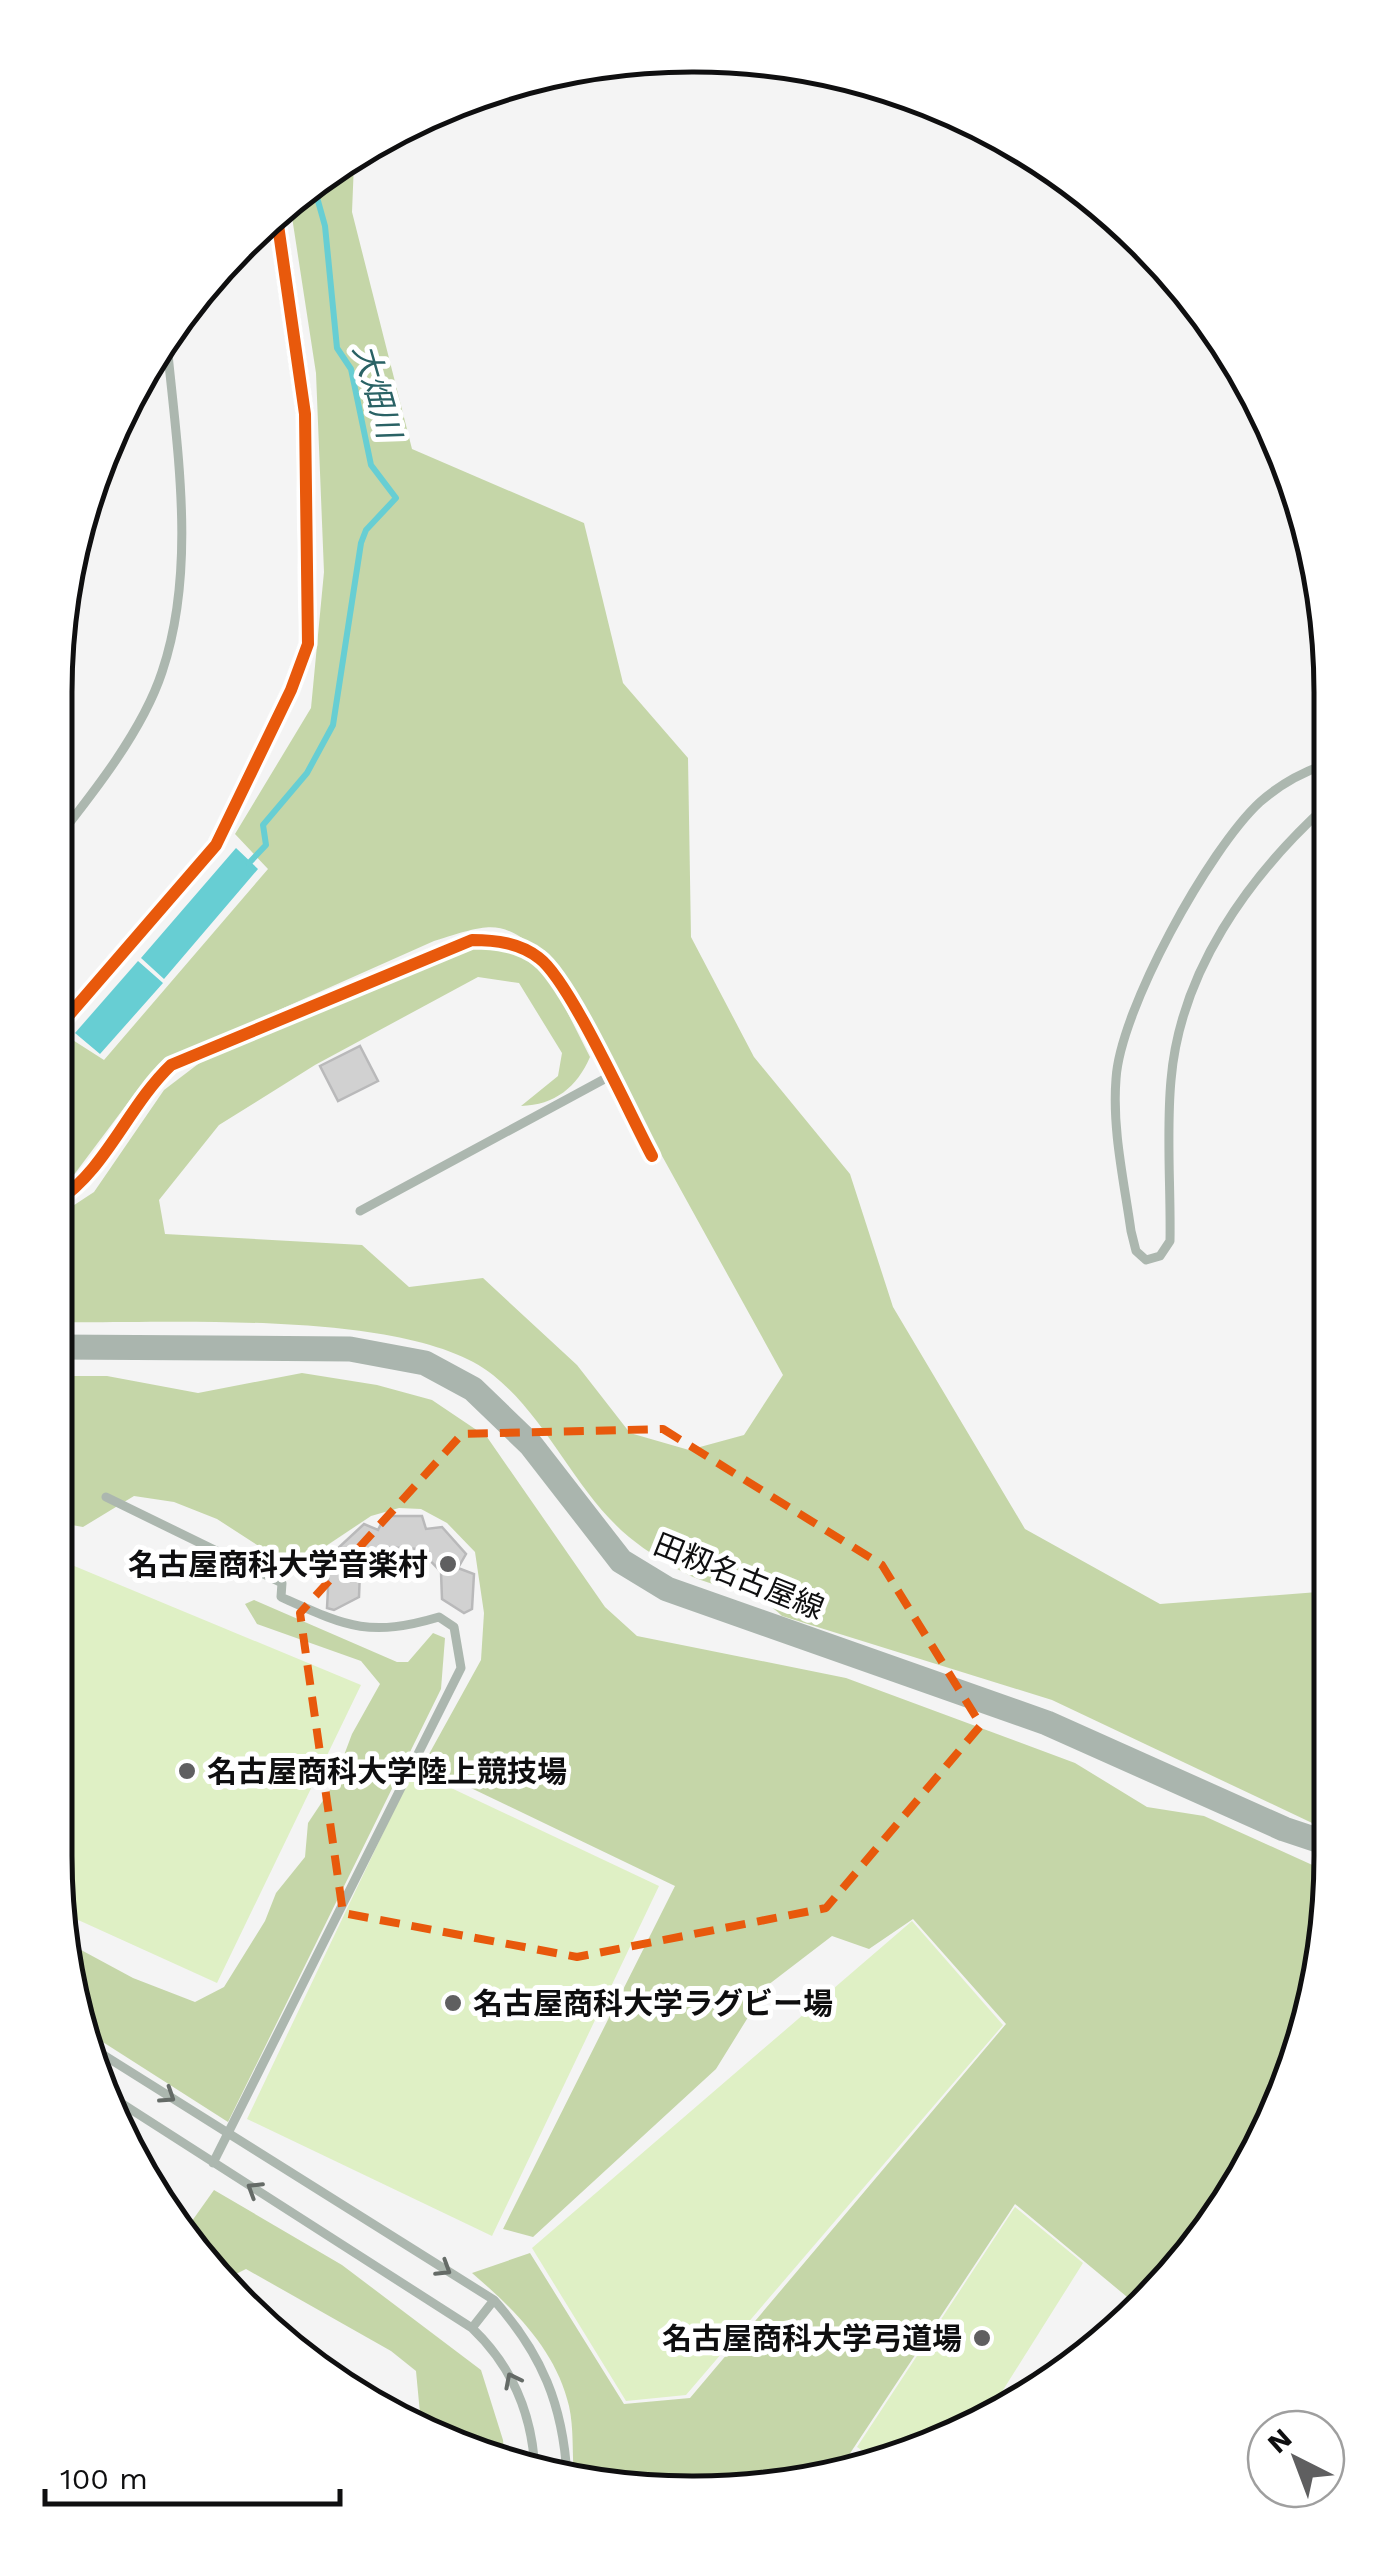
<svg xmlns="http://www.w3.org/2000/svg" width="1386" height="2549" viewBox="0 0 1386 2549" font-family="'Work Sans','Noto Sans JP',sans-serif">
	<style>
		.green { fill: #dff0c5 }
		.forest { fill: #c5d6a8 }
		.water { fill: #67ced3 }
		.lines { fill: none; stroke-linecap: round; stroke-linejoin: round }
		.stream { stroke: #67ced3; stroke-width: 6 }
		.building { fill: #d1d1d1; stroke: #b9b9ba; stroke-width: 2.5 }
		.service { stroke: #acb7af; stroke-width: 9 }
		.minor { stroke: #acb7af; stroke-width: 18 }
		.secondary { stroke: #aab5ae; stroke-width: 25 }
		.cycleway-casing { stroke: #fff; stroke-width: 19 }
		.cycleway { stroke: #e8590c; stroke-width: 12 }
		.oneway { stroke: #656b67 }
		.marked { fill: none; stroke: #e8590c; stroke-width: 8; stroke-dasharray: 20 12; stroke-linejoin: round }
		.poi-dot { fill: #5f5f60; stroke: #fff; stroke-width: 4 }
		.labels { text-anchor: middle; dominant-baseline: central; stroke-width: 10; stroke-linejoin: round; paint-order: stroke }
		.poi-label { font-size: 30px; font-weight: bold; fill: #0f0f10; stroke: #fff; text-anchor: end }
		.street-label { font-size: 30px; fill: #0f0f10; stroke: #fff }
		.water-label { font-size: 32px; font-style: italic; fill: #2a6265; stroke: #fff }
		.rim { fill: none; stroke: #0f0f10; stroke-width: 5 }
	</style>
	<rect width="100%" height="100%" fill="#f4f4f4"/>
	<path class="green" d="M55 1558 361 1685 217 1983 65 1914 55 1856Z
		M413 1770 659 1886 492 2236 247 2119Z
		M912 1921 1003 2025 686 2395 626 2401 532 2248Z
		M1015 2207 1083 2263 988 2414 938 2445 876 2460 857 2447Z"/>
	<path class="forest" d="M354 163 352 212 412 449 584 523 623 683 688 758 691 937 754 1057 850 1174 893 1307 1025 1529 1160 1604 1318 1592 1329 1600V1831L1052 1700 782 1616C760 1593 722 1589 693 1577 672 1567 647 1552 629 1537 574 1491 549 1420 493 1375 410 1308 165 1324 56 1322V1217L94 1192 164 1090 206 1058 465 948 510 949 547 972 590 1057C577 1087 555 1105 521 1106L558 1076 562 1053 519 983 478 977 315 1065 219 1125 159 1200 165 1234 362 1245 409 1287 483 1278 577 1365 630 1433 689 1450 744 1435 783 1375 555 962C500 920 500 920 434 941L171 1058 136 1092 73 1176 56 1188V1051L68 1037 104 1060 268 869 235 834 311 708 324 572 316 373 290 204 304 187Z
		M302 1373 377 1385 432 1400 487 1437 605 1607 637 1636 846 1678 1075 1763 1147 1807 1204 1816 1330 1873 1309 2022 1246 2174 1138 2306 1015 2204 845 2461 850 2466 735 2493 574 2477C572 2454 574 2428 569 2406 556 2350 514 2309 472 2273L530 2253 624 2404 690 2398 1006 2024 913 1919 869 1949 832 1936 768 1985 716 2069 533 2237 503 2229 675 1886 423 1765 481 1660 484 1613 475 1552 447 1523 421 1509 399 1508 371 1516 308 1558 274 1556 217 1519 174 1502 134 1496 83 1527 55 1522 56 1376H107L198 1393Z
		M254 1600 397 1662H408L433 1633 445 1638 441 1689 228 2122 84 2030 70 1944 133 1978 195 2002 224 1987 265 1921 276 1893 305 1857 308 1823 332 1787 352 1734 380 1684 361 1661 257 1624 245 1604Z
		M214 2190 342 2265 481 2370 503 2440 505 2462 421 2424 416 2371 391 2351 246 2269 224 2280 182 2235Z"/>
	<path class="water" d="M236 848 258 869 164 979 141 958Z
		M138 961 163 983 100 1054 75 1033Z"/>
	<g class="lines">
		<path class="stream" d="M249 863 266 845 263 825 307 773 333 725 361 543 366 530 396 498 371 465 351 369 337 348 325 226 313 183"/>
	</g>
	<path class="building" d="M360 1046 378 1081 338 1101 320 1066Z
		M385 1516H422L426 1529 442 1527 466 1554 458 1568 474 1574 472 1609 464 1613 442 1599 441 1572 419 1549 385 1547 360 1571 359 1597 334 1610 327 1608 329 1570 342 1562 337 1549 364 1524 378 1530Z"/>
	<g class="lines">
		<path class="service" d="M1326 764C1303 772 1278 786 1260 802 1209 849 1120 1010 1116 1079 1112 1129 1124 1181 1131 1231L1136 1251 1146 1260 1160 1256 1170 1241C1171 1188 1166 1133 1171 1080 1180 972 1248 877 1326 806
			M56 840C94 792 143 730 162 672 197 569 177 449 167 344
			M360 1211 610 1076
			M106 1497 282 1583 281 1597C346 1626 368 1638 439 1617L454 1627 461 1668 213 2163
			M86 2044 494 2300C542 2354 563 2405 567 2476
			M107 2094 472 2328C514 2368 533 2416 535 2473
			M472 2328 494 2300"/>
		<path class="minor" d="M56 1030 216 845 291 690 308 644 305 414 277 218
			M56 1202C106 1170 128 1106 171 1065L472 940C496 940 520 943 539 958 570 981 630 1115 652 1156"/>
		<path class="secondary" d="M56 1347 350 1349 425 1363 473 1389 531 1445 621 1561 667 1589 1047 1723 1284 1829 1329 1844"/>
		<g class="cycleway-casing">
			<path id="cycleway" d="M56 1030 216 845 291 690 308 644 305 414 277 218
				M56 1202C106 1170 128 1106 171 1065L472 940C496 940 520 943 539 958 570 981 630 1115 652 1156"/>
		</g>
		<use href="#cycleway" class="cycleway"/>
	</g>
	<defs><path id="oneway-chevron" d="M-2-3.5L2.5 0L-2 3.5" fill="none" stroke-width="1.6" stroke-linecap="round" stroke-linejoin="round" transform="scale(2.5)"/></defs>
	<g class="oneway">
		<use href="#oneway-chevron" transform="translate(168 2096) rotate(33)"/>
		<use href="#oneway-chevron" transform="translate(254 2189) rotate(-148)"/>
		<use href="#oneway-chevron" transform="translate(444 2269) rotate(32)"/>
		<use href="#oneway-chevron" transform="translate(512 2380) rotate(-117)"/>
	</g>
	<path class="marked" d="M663 1429 882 1565 981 1725 826 1908 577 1957 343 1913 300 1613 462 1434Z"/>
	<g class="poi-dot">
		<circle cx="448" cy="1564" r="10"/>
		<circle cx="187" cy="1771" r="10"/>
		<circle cx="453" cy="2003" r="10"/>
		<circle cx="982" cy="2338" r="10"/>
	</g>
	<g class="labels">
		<g class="poi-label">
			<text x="428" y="1564">名古屋商科大学音楽村</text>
			<text x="207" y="1771" text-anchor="start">名古屋商科大学陸上競技場</text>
			<text x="473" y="2003" text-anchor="start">名古屋商科大学ラグビー場</text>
			<text x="962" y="2338">名古屋商科大学弓道場</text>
		</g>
		<g class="street-label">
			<text transform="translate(739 1576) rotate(22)">田籾名古屋線</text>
		</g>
		<g class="water-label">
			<text transform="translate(377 391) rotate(74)">大畑川</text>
		</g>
	</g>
	<path d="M0 0H1386V2549H0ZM692 72H694A620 620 0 0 1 1314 692V1856A620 620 0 0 1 694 2476H692A620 620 0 0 1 72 1856V692A620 620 0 0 1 692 72Z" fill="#fff" fill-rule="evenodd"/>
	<path class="rim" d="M692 72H694A620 620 0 0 1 1314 692V1856A620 620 0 0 1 694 2476H692A620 620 0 0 1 72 1856V692A620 620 0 0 1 692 72Z"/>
	<g transform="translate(1296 2459) rotate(318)"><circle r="48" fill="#ffffff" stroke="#9f9f9f" stroke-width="2.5"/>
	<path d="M0-8L18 38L0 25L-18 38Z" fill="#5f5f60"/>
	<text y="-15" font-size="28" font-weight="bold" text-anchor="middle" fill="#0f0f10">N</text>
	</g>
	<path d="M45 2489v15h295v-15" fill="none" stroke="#0f0f10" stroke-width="5"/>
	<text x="60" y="2489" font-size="30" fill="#0f0f10" stroke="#ffffff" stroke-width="8" paint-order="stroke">100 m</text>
</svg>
